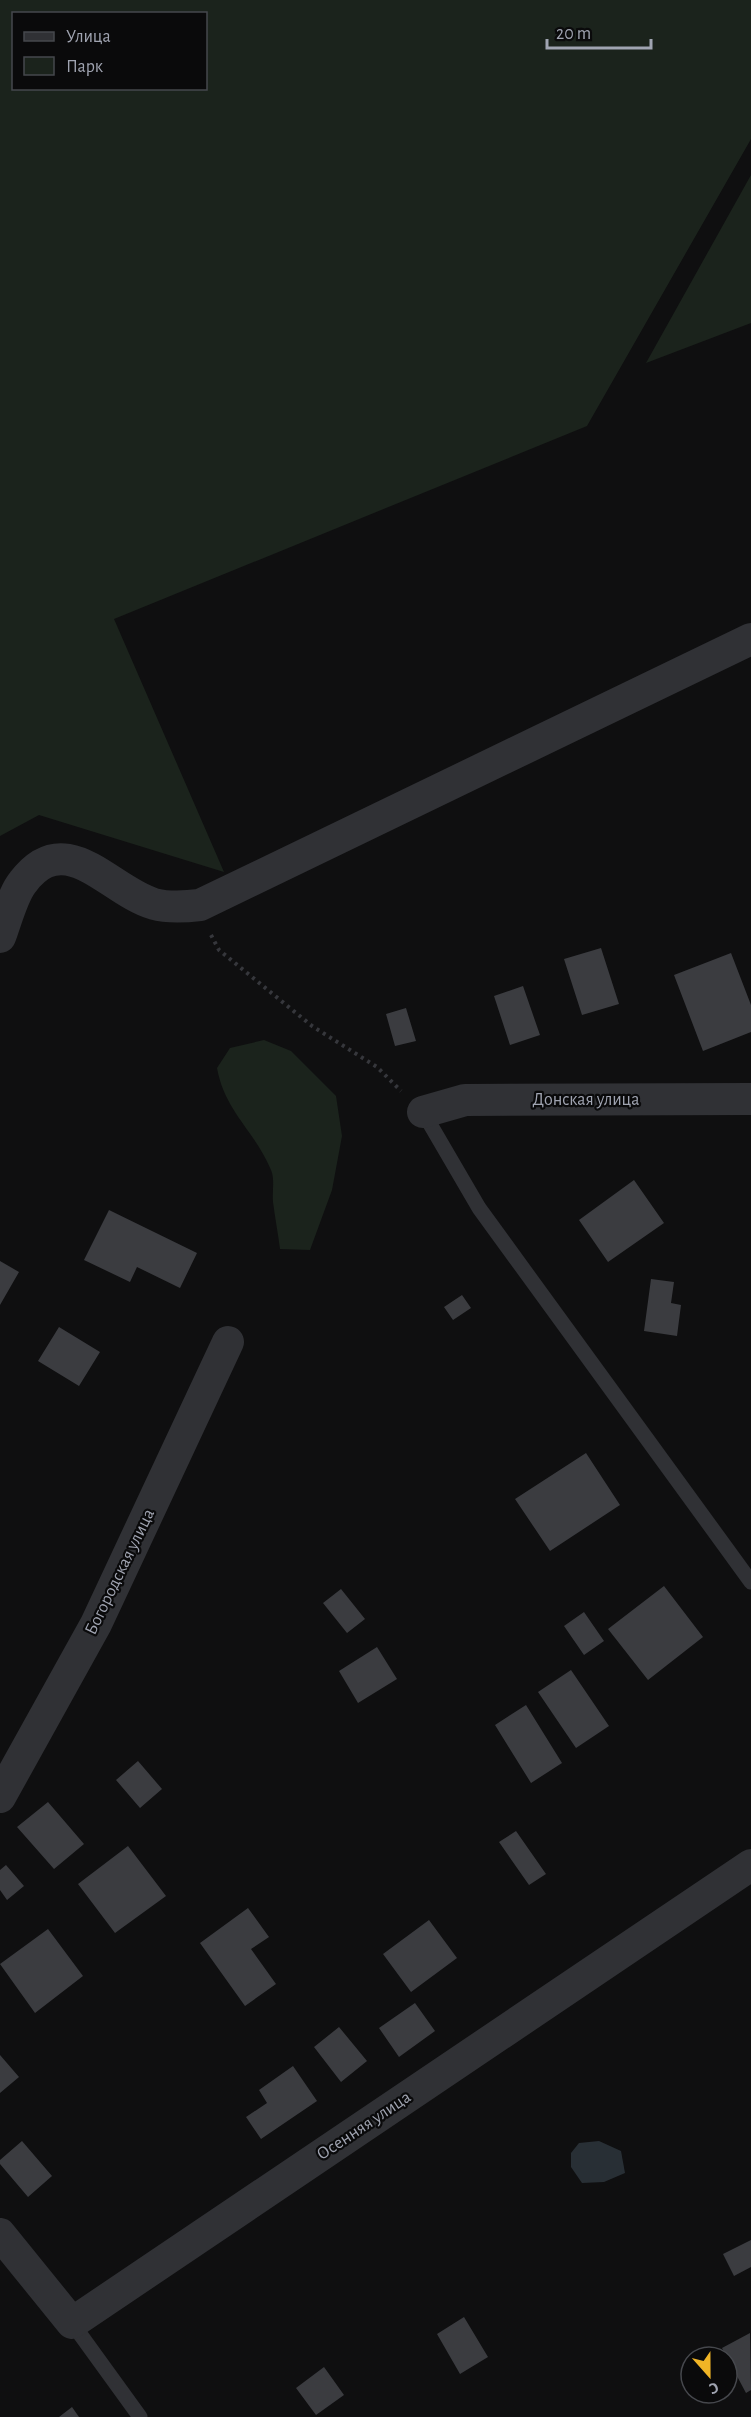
<svg xmlns="http://www.w3.org/2000/svg" width="751" height="2417" viewBox="0 0 751 2417" font-family="'Alegreya Sans',sans-serif">
	<style>
		.green { fill: #1b231c; fill-rule: evenodd }
		.water { fill: #282f35 }
		.building { fill: #3b3c40 }
		.lines { fill: none; stroke-linecap: round; stroke-linejoin: round }
		.path { stroke: #36373c; stroke-width: 4; stroke-dasharray: 3 4.5; stroke-linecap: butt }
		.lane { stroke: #303135; stroke-width: 15 }
		.street { stroke: #303135; stroke-width: 32 }
		.labels { text-anchor: middle; dominant-baseline: central; stroke-width: 4.5; stroke-linejoin: round; paint-order: stroke }
		.street-label { font-size: 18px; fill: #a0a4b1; stroke: #0a0a0b }
	</style>
	<rect width="100%" height="100%" fill="#0f0f10"/>
	<path class="green" d="M0 0H751V139L587 426 114 619 224 872 39 815 0 836ZM14 14H206V88H14Z
		M751 175V323L646 363Z
		M264 1040 291 1051 336 1096 342 1136 332 1190 310 1250 280 1249C278 1233 275 1218 273 1202 272 1192 275 1179 271 1170 255 1131 225 1112 217 1068L230 1048Z"/>
	<path class="water" d="M599 2141 621 2151 625 2173 604 2182 582 2183 571 2167V2153L579 2143Z"/>
	<path class="building" d="M601 948 619 1004 582 1015 564 959Z
		M731 953 751 1005V1032L703 1051 674 975Z
		M523 986 540 1035 510 1045 494 996Z
		M406 1008 416 1041 395 1046 386 1014Z
		M634 1180 664 1223 608 1262 579 1220Z
		M109 1210 197 1253 180 1288 137 1267 130 1282 84 1260Z
		M0 1261 19 1272 0 1305Z
		M651 1279 674 1282 671 1303 681 1305 677 1336 644 1331Z
		M462 1295 471 1308 453 1320 444 1307Z
		M59 1327 100 1352 79 1386 38 1361Z
		M586 1453 620 1505 550 1551 515 1499Z
		M664 1586 703 1637 648 1680 608 1629Z
		M341 1589 365 1619 347 1633 323 1603Z
		M584 1612 604 1641 584 1655 564 1626Z
		M377 1647 397 1679 358 1703 339 1671Z
		M571 1670 609 1726 576 1748 538 1692Z
		M526 1705 562 1763 531 1783 495 1725Z
		M138 1761 162 1789 140 1808 116 1780Z
		M48 1802 84 1844 54 1869 17 1827Z
		M516 1831 546 1874 529 1885 499 1842Z
		M128 1846 166 1896 115 1933 78 1884Z
		M6 1865 24 1886 7 1900 0 1890V1870Z
		M248 1908 269 1937 251 1949 276 1984 245 2006 200 1943Z
		M429 1920 457 1958 411 1992 383 1954Z
		M48 1929 83 1976 35 2013 0 1964Z
		M415 2003 435 2031 399 2057 379 2028Z
		M339 2027 367 2061 341 2082 314 2047Z
		M0 2055 19 2077 0 2093Z
		M293 2066 317 2101 261 2139 246 2117 267 2103 259 2090Z
		M22 2141 52 2176 28 2197 0 2164V2160Z
		M751 2240V2267L734 2276 723 2254Z
		M464 2317 488 2357 460 2374 437 2334Z
		M750 2333 751 2390 746 2393 722 2348Z
		M324 2367 344 2395 316 2415 296 2388Z
		M72 2407 79 2417H59Z"/>
	<g class="lines">
		<path class="path" d="M211 935 219 950 312 1026 377 1067 401 1091"/>
		<path class="lane" d="M423 1112 479 1208 751 1582
			M72 2323 140 2417"/>
		<path class="street" d="M0 937C6 921 13 894 23 882 66 825 109 891 154 904 169 908 184 907 200 905L751 639
			M423 1112 465 1100 751 1099
			M0 1797 96 1624 228 1342
			M0 2234 72 2323 751 1865"/>
	</g>
	<g class="labels">
		<g class="street-label">
			<text x="586" y="1100">Донская улица</text>
			<text transform="translate(120 1572) rotate(-64)">Богородская улица</text>
			<text transform="translate(364 2126) rotate(-34)">Осенняя улица</text>
		</g>
	</g>
	<rect x="12" y="12" width="195" height="78" fill="#0a0a0b" stroke="#46484d" stroke-width="1.5"/>
	<rect x="24" y="32" width="30" height="9" fill="#303135" stroke="#46484d" stroke-width="1.5"/>
	<text x="66" y="42" font-size="18" fill="#a0a4b1">Улица</text>
	<rect x="24" y="57" width="30" height="18" fill="#1b231c" stroke="#46484d" stroke-width="1.5"/>
	<text x="66" y="72" font-size="18" fill="#a0a4b1">Парк</text>
	<g transform="translate(709 2375) rotate(159)"><circle r="28" fill="#0a0a0b" stroke="#46484d" stroke-width="1.5"/>
	<path d="M0-4.5L10 22L0 15L-10 22Z" fill="#f1b526"/>
	<text y="-9" font-size="16" font-weight="bold" text-anchor="middle" fill="#a0a4b1">С</text>
	</g>
	<path d="M547 39v9h104v-9" fill="none" stroke="#a0a4b1" stroke-width="3"/>
	<text x="556" y="39" font-size="18" fill="#a0a4b1" stroke="#0a0a0b" stroke-width="4.5" paint-order="stroke">20 m</text>
</svg>
